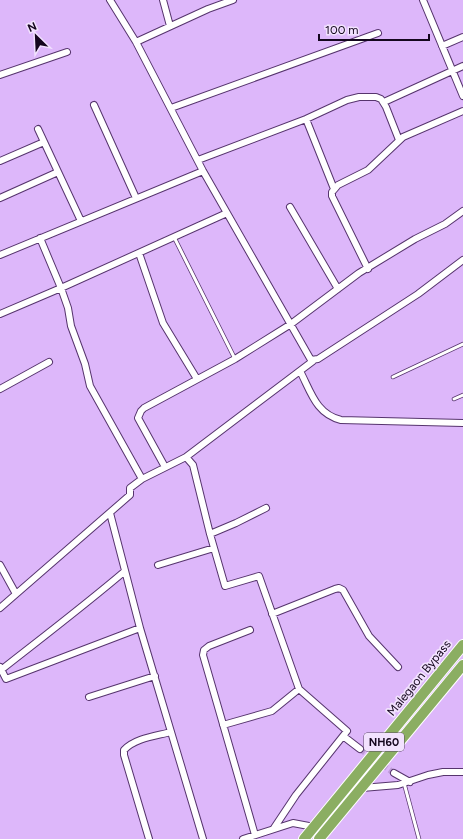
<svg xmlns="http://www.w3.org/2000/svg" width="463" height="839" viewBox="0 0 463 839" font-family="Figtree,sans-serif">
	<style>
		.lines { fill: none; stroke-linecap: round; stroke-linejoin: round }
		.minor-tunnel { stroke: #bf9cd9; stroke-width: 6; stroke-dasharray: 6 3; stroke-linecap: butt }
		.service-casing { stroke: #56346d; stroke-width: 4.5 }
		.minor-casing { stroke: #56346d; stroke-width: 8 }
		.trunk-casing { stroke: #fff; stroke-width: 12 }
		.service { stroke: #fff; stroke-width: 3 }
		.minor { stroke: #fff; stroke-width: 6 }
		.trunk { stroke: #8bae62; stroke-width: 10 }
		.labels { text-anchor: middle; dominant-baseline: central; stroke-width: 3.5; stroke-linejoin: round; paint-order: stroke }
		.shield { fill: #f2e2fe; stroke: #574860; stroke-width: 1 }
		.shield-label { font-size: 11px; font-weight: bold; fill: #14061d }
		.street-label { font-size: 12px; fill: #14061d; stroke: #f2e2fe }
	</style>
	<rect width="100%" height="100%" fill="#ddb7fa"/>
	<g class="lines">
		<path class="minor-tunnel" d="M360 749 394 773"/>
		<g class="service-casing">
			<path id="service" d="M174 237 235 359
				M393 377 463 344
				M454 399 463 395
				M404 783 419 839"/>
		</g>
		<g class="minor-casing">
			<path id="minor" d="M110 0 136 42 203 171 311 360 318 359 418 294 463 260
				M163 0 170 26
				M423 0 463 96
				M136 42 208 9 233 0
				M442 46 463 37
				M0 75 67 52
				M384 102 463 66
				M94 105 136 198
				M171 108 378 33
				M306 119 334 189
				M38 129 81 221
				M198 160 306 119 347 100 359 97H376L381 99 386 107 399 140
				M0 161 44 142
				M0 198 58 172
				M290 207 338 289
				M40 238 61 288 68 308 71 326 85 364 90 386 142 479
				M139 253 163 323 197 379
				M0 255 203 171
				M368 269 332 196V192L338 185 368 170 403 137 463 111
				M0 314 61 288 227 213
				M300 371C311 392 316 414 341 420L463 423
				M0 389 49 362
				M186 457 313 361
				M165 467 138 418 141 411 144 408 235 359 291 324 359 273 415 239 445 224 463 211
				M110 513 140 628
				M210 534 236 523 266 508
				M0 565 16 594
				M158 565 214 548
				M0 608 130 495V488L142 479 186 457 193 465 210 534 225 586 259 576 299 689 347 731 296 795 274 828
				M272 614 335 589 339 588 343 590 369 636 398 667
				M250 630 209 646 204 650 203 655 255 835
				M0 667 6 679 140 628 203 839
				M1 670C43 637 85 605 125 571
				M89 697 155 676
				M223 725 272 711 299 689
				M343 736 360 749
				M394 773 410 782
				M362 788 398 785 428 775 443 772H463
				M149 839 124 755V750C135 738 156 736 171 732
				M243 839 293 823 314 827 325 832"/>
		</g>
		<g class="trunk-casing">
			<path id="trunk" d="M304 839 463 645
				M319 839 463 665"/>
		</g>
		<use href="#service" class="service"/>
		<use href="#minor" class="minor"/>
		<use href="#trunk" class="trunk"/>
	</g>
	<g class="labels">
		<rect class="shield" x="364" y="733" width="40" height="18" rx="3"/>
		<g class="shield-label">
			<text x="384" y="742">NH60</text>
		</g>
		<g class="street-label">
			<text transform="translate(419 678) rotate(-51)">Malegaon Bypass</text>
		</g>
	</g>
	<g transform="translate(36 36) rotate(336)" stroke="#f2e2fe" stroke-width="3" paint-order="stroke">
	<path d="M0-3L7 15L0 10L-7 15Z" fill="#14061d"/>
	<text y="-6" font-size="11" font-weight="bold" text-anchor="middle" fill="#14061d">N</text>
	</g>
	<path d="M319 34v6h110v-6" fill="none" stroke="#14061d" stroke-width="2"/>
	<text x="325" y="34" font-size="12" fill="#14061d" stroke="#f2e2fe" stroke-width="3" paint-order="stroke">100 m</text>
</svg>
